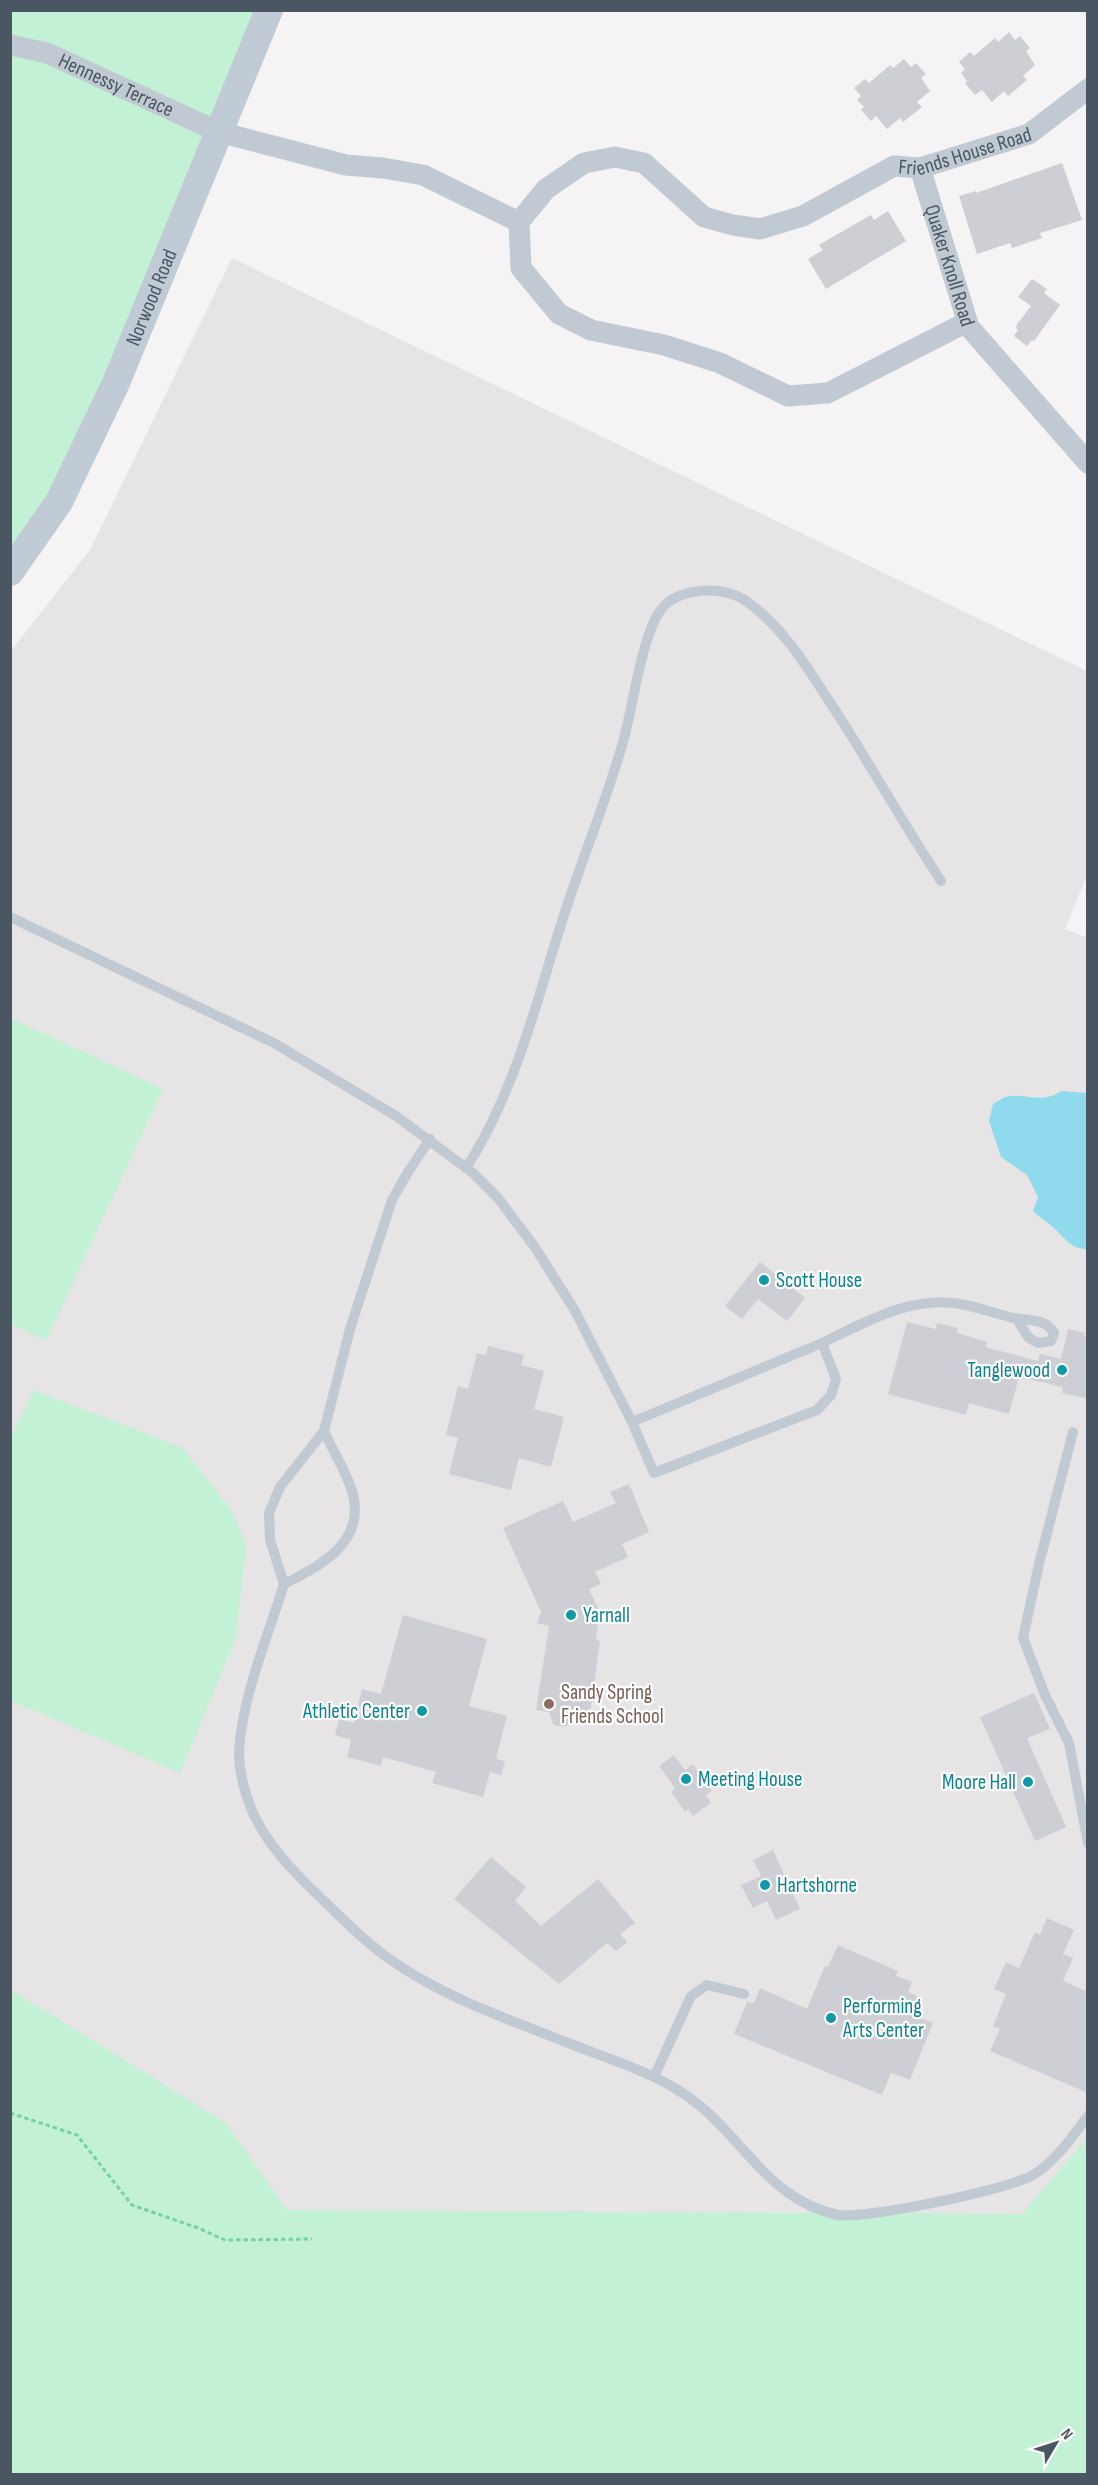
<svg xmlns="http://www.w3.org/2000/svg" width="1098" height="2485" viewBox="0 0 1098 2485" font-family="'Sofia Sans Condensed',sans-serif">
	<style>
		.education { fill: #e6e4e5 }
		.green { fill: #c3f1d5 }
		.water { fill: #90daee }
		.building { fill: #cdcfd5 }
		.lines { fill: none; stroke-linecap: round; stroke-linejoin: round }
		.path { stroke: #7ad0a6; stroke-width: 3; stroke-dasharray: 4.5 3; stroke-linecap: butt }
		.lane { stroke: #c1cad2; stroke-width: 10 }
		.street { stroke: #c1cad2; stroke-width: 21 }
		.secondary { stroke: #c1cbd6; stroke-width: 28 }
		.culture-dot { fill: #0f9aa8; stroke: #fff; stroke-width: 2 }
		.education-dot { fill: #8d6e63; stroke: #fff; stroke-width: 2 }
		.labels { text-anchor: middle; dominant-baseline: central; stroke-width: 4.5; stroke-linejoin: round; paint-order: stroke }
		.street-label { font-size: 21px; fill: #4a5661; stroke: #fff }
		.culture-label { font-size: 21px; fill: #0d838f; stroke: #fff; text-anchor: start }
		.education-label { font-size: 21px; fill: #785e54; stroke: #fff; text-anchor: start }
	</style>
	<rect width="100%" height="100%" fill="#f5f3f3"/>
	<path class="education" d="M232 258 1087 671V875L1065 929 1088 938 1087 2474H16L11 2471 10 652 90 550Z"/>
	<path class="green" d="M11 11H269L116 383 11 572Z
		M11 1018 163 1089 46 1341 11 1324Z
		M34 1390 183 1448 231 1510 246 1545 236 1638 180 1773 11 1701V1437Z
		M10 1989 226 2123 287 2210 1022 2214 1087 2138V2474H11Z"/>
	<path class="water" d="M1062 1091 1087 1093V1249C1071 1249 1067 1240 1056 1230 1049 1223 1040 1218 1033 1211L1038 1197 1027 1175 1001 1157 989 1121 993 1104C997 1102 1002 1098 1006 1097 1024 1092 1040 1105 1062 1091Z"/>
	<path class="building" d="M1009 32 1015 40 1020 36 1030 48 1026 51 1035 65 1023 76 1027 80 1008 96 1004 91 992 102 982 90 975 95 965 83 967 81 961 73 965 69 959 62 970 52 974 56 995 38 998 42Z
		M904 59 911 67 916 63 926 74 921 78 930 91 917 102 922 107 903 122 900 118 887 129 876 116 871 121 861 110 864 107 857 100 861 96 854 88 865 79 869 83 890 65 893 68Z
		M1062 163 1082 220 1040 233 1042 238 1012 248 1010 243 977 254 959 196 976 191V193Z
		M888 211 906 241 826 289 808 259 823 250 819 245 836 235 871 215 874 220Z
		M1032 279 1047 289 1044 293 1060 305 1034 341 1032 340 1027 346 1014 336 1018 330 1016 328 1017 324 1031 306 1018 297Z
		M760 1262 805 1298 787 1321 758 1299 742 1319 725 1306Z
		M907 1322 936 1329 937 1323 958 1328 957 1333 987 1342 985 1347 1038 1361 1040 1354 1061 1359 1068 1329 1085 1333 1084 1337H1088V1392L1085 1398 1062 1393 1063 1387 1019 1377 1009 1414 969 1403 966 1415 888 1394Z
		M488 1346 524 1355 521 1365 544 1371 534 1409 564 1417 551 1467 519 1458 511 1490 449 1474 458 1438 446 1435 458 1386 468 1389 477 1353 486 1355Z
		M629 1484 649 1532 622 1544 628 1557 595 1572 601 1584 589 1589 600 1613 596 1640 600 1641 589 1721 575 1719 566 1726H557L553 1724 549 1712 536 1710 549 1626 537 1623 541 1612 503 1528 563 1501 573 1522 616 1503 610 1492Z
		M403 1615 487 1639 469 1706 507 1716 496 1759 505 1761 501 1775 490 1772 483 1797 432 1783 436 1772 383 1757 381 1766 347 1757 351 1740 335 1735 339 1719 354 1723 362 1689 381 1694Z
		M1034 1693 1050 1729 1027 1738 1066 1827 1035 1841 980 1717Z
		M674 1755 685 1770 693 1764 712 1791 706 1795 711 1803 693 1816 688 1809 685 1812 671 1792 675 1788 659 1766Z
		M773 1850 800 1909 776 1920 767 1901 753 1908 741 1885 761 1876 753 1860Z
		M491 1857 526 1887 515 1901 541 1926 598 1879 635 1923 620 1934 627 1942 616 1951 607 1943 559 1984 454 1899Z
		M1047 1918 1074 1930 1063 1954 1073 1958 1063 1981 1088 1992V2093L990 2051 1000 2029 993 2026 1006 1994 994 1989 1006 1962 1019 1968 1035 1932 1040 1935Z
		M838 1945 898 1971 896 1976 912 1982 908 1992 917 1996 910 2013 933 2023 910 2080 891 2073 882 2095 734 2034 747 2002 754 2003 760 1988 807 2009 825 1966 828 1967Z"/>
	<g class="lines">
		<path class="path" d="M10 2113 77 2135 132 2205 198 2228 225 2240 312 2239"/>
		<path class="lane" d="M10 917 274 1043 396 1116 473 1173 498 1198 534 1246 574 1309 632 1422 654 1473 817 1410 831 1395 836 1379 822 1343 632 1422
			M466 1168C515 1093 536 1003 563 918 582 859 606 802 623 742 633 709 642 627 665 605 684 588 720 586 743 599 780 623 806 665 829 701 868 760 902 822 941 881
			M822 1343C864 1323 911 1295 960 1304 978 1307 996 1314 1014 1318 1029 1321 1046 1318 1054 1333L1051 1341 1038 1343 1029 1338 1016 1318
			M324 1431C333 1451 347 1473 353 1494 365 1543 320 1566 284 1584L270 1540 269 1513 280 1487 324 1431 350 1329 392 1200 408 1172 430 1139
			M1073 1432 1039 1564 1023 1638 1045 1695 1069 1743 1088 1843
			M284 1584C268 1636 241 1700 239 1753 239 1774 247 1801 256 1819 272 1851 299 1877 324 1901 343 1919 362 1939 384 1955 440 1997 511 2020 576 2046 612 2060 651 2072 684 2094 742 2132 764 2199 838 2215 862 2220 1011 2189 1033 2175 1056 2161 1072 2137 1088 2116
			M654 2077 691 1996 707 1985 744 1994"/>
		<g class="street">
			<path id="s1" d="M10 45 47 53 219 132 346 165 383 168 423 175 519 222 546 189 584 163 615 157 644 163 704 217 733 225 760 229 803 216 894 166 920 168 1029 134 1088 89"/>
			<path id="s2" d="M920 168 969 327 1088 463"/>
			<path d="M519 222 521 268 559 314 591 330 664 345 720 363 788 396 828 393 967 322"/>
		</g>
		<path class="secondary" id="s3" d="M10 572 59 502 116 383 269 10"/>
	</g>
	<g class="culture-dot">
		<circle cx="764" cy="1280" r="6"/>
		<circle cx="1062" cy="1370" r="6"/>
		<circle cx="571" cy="1615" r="6"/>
		<circle cx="422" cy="1711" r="6"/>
		<circle cx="686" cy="1779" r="6"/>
		<circle cx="1028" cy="1782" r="6"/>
		<circle cx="765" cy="1885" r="6"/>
		<circle cx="831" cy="2018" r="6"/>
	</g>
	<circle class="education-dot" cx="549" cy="1704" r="6"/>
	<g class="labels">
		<g class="street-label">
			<text stroke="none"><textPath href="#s1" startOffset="114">Hennessy Terrace</textPath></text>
			<text stroke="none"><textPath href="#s1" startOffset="1053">Friends House Road</textPath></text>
			<text stroke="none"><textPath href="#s2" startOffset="102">Quaker Knoll Road</textPath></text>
			<text stroke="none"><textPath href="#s3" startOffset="310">Norwood Road</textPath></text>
		</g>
		<g class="culture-label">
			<text x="776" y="1280">Scott House</text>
			<text x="1050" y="1370" text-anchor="end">Tanglewood</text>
			<text x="583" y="1615">Yarnall</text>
			<text x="410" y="1711" text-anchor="end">Athletic Center</text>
			<text x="698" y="1779">Meeting House</text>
			<text x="1016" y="1782" text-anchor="end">Moore Hall</text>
			<text x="777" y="1885">Hartshorne</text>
			<text x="843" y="2006">Performing<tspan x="843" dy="24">Arts Center</tspan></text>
		</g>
		<g class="education-label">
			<text x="561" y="1692">Sandy Spring<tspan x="561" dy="24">Friends School</tspan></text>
		</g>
	</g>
	<rect width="1098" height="2485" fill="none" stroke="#4a5661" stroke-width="24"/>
	<g transform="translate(1056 2443) rotate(51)" stroke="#ffffff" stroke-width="4.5" paint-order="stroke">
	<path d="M0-4.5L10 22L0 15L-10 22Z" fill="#4a5661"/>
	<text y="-9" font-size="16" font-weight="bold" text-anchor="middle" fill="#4a5661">N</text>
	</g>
</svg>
